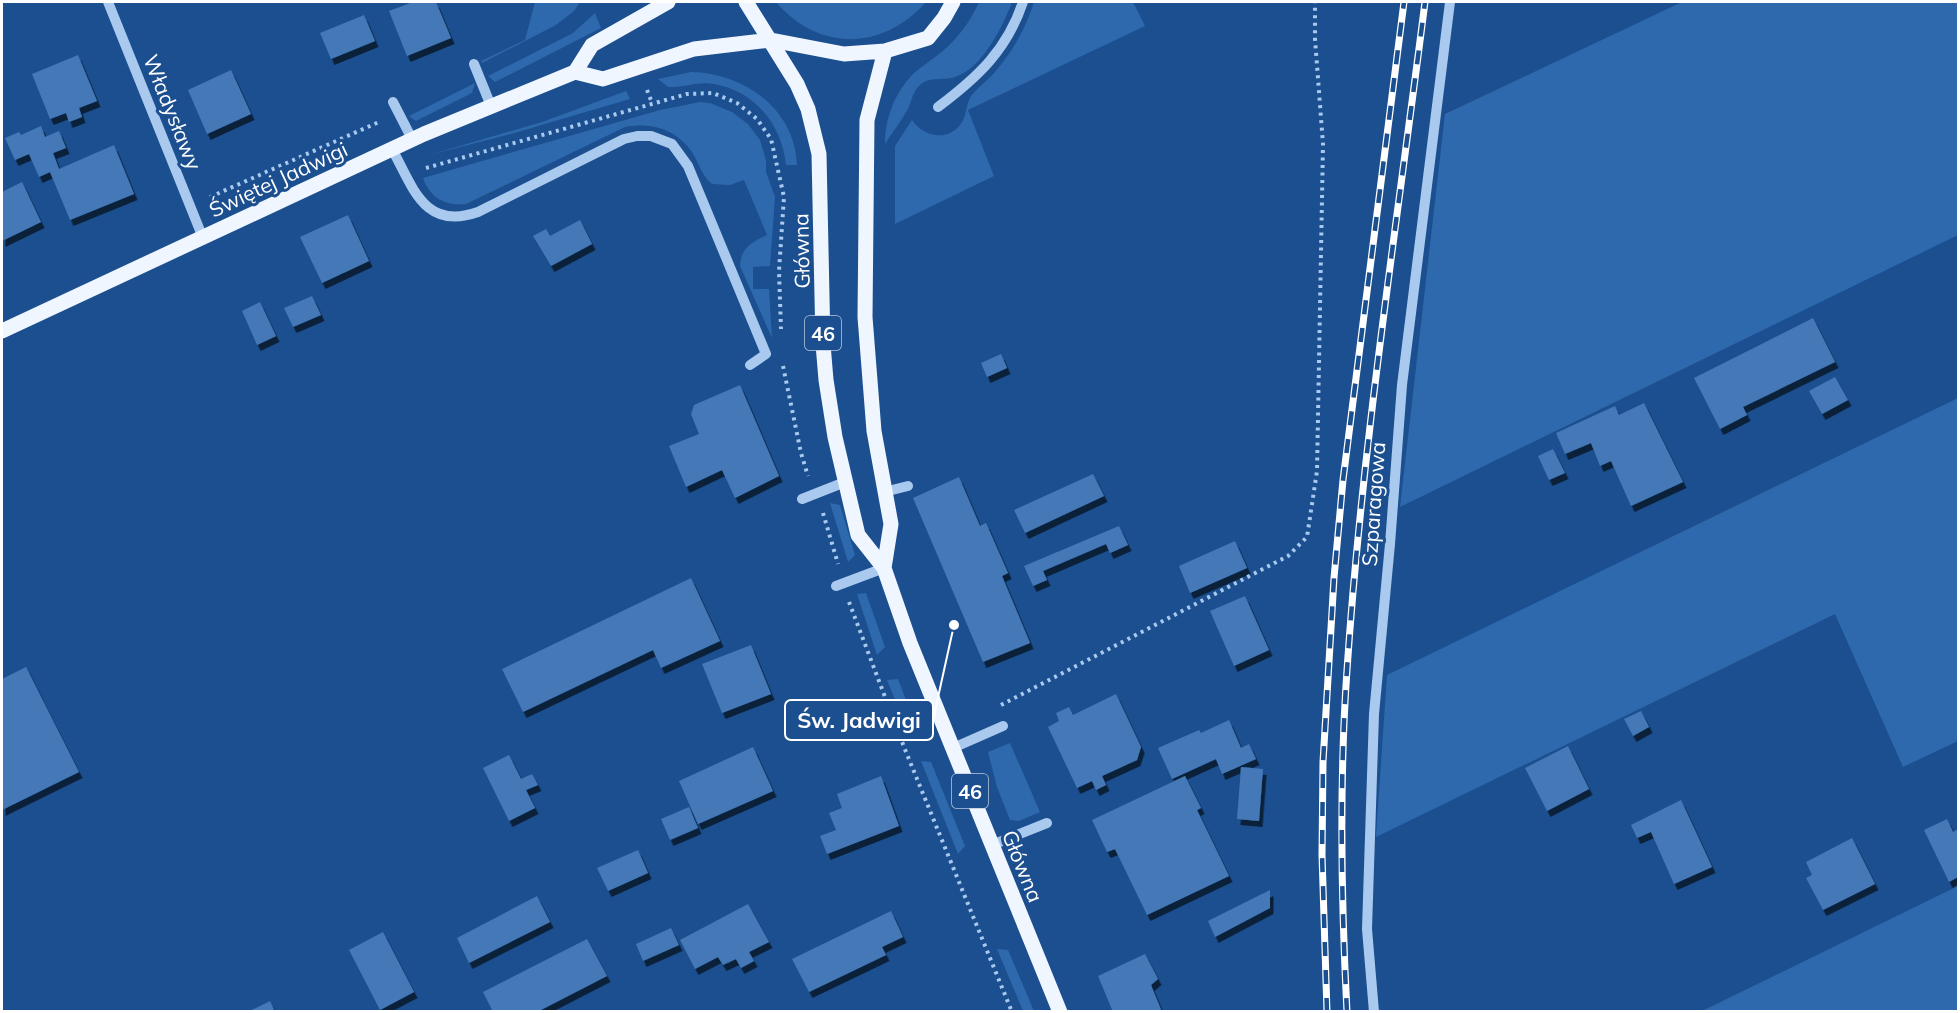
<svg xmlns="http://www.w3.org/2000/svg" width="1960" height="1013" viewBox="0 0 1960 1013" font-family="Mulish,sans-serif">
	<style>
		.green { fill: #2e69ad }
		.building { fill: #4478b7; filter: url(#shadow) }
		.lines { fill: none; stroke-linecap: round; stroke-linejoin: round }
		.path { stroke: #a9c9ee; stroke-width: 4; stroke-dasharray: 3 4.5; stroke-linecap: butt }
		.minor { stroke: #a9c9ee; stroke-width: 10 }
		.major { stroke: #f0f6ff; stroke-width: 15 }
		.rail-casing { stroke: #fff; stroke-width: 7 }
		.rail { stroke: #1b4f8f; stroke-width: 4.5; stroke-dasharray: 14; stroke-linecap: butt }
		.labels { text-anchor: middle; dominant-baseline: central; stroke-width: 6; stroke-linejoin: round; paint-order: stroke }
		.shield { fill: #1b4f8f; stroke: #bbcadd; stroke-width: 1.5 }
		.shield-label { font-size: 20px; font-weight: bold; fill: #fff }
		.street-label { font-size: 21px; fill: #fff; stroke: #1b4f8f }
		.leader { fill: none; stroke: #fff; stroke-width: 2 }
		.callout-dot { fill: #fff; stroke: #1b4f8f; stroke-width: 2 }
		.callout { fill: #1b4f8f; stroke: #fff; stroke-width: 2 }
		.callout-label { font-size: 22px; text-anchor: middle; font-weight: bold; fill: #fff }
	</style>
	<defs>
		<filter id="shadow"><feDropShadow dx="3.5" dy="6" stdDeviation="0" flood-color="#0009"/></filter>
	</defs>
	<rect width="100%" height="100%" fill="#1b4f8f"/>
	<path class="green" d="M535 2H580L574 11 556 25 482 63 481 61 525 40Z
		M776 2H926C883 51 819 52 776 2Z
		M979 2H1012C1003 26 982 69 955 77 943 81 930 76 920 85 912 92 912 101 908 109 901 121 892 133 885 144 885 118 895 92 914 73 923 65 935 58 944 50 959 37 971 20 979 2Z
		M1034 2H1133L1145 26 968 110 994 176 895 224V146L912 120C924 138 950 142 962 122 967 114 966 104 971 96 977 88 987 81 994 73 1012 53 1026 28 1034 2Z
		M1682 2H1958V235L1400 507 1445 114Z
		M595 13 601 28 495 82 488 76 573 33Z
		M691 72C743 73 795 108 797 165H786C782 125 755 91 714 84 698 81 683 88 668 87L658 79Z
		M475 83 472 93 416 121 409 116Z
		M626 91 630 99 511 134 429 155 542 122Z
		M700 102 710 103 732 112 748 124 760 140 766 160V172L775 197 770 266 753 267V289H769L772 338 740 266C741 247 752 242 767 235L744 180 730 185 712 184C701 175 699 163 692 152 676 129 651 122 625 127L466 204C445 206 430 198 423 178L660 110Z
		M1958 398V741L1903 767 1835 614 1376 837 1387 675Z
		M830 503 840 505 855 555 848 562Z
		M866 593 885 647 877 655 857 594Z
		M898 679 919 734 912 742 887 680Z
		M1010 743 1040 812 1019 821 1010 820 997 787 988 752Z
		M921 761 931 762 965 846 958 854Z
		M1958 886V1011H1702Z
		M997 949 1008 950 1034 1011H1023Z"/>
	<path class="building" d="M413 2H436L451 38 407 56 389 11Z
		M364 15 375 41 331 59 320 33Z
		M78 55 97 101 79 108 82 117 69 122 66 113 50 119 32 74Z
		M231 70 251 114 207 134 188 90Z
		M41 126 45 137 59 131 66 148 53 153 59 169 114 145 134 194 70 220 50 172 39 177 29 154 15 160 5 138 19 132 21 135Z
		M22 182 41 222 2 241V192Z
		M348 215 369 261 322 283 300 237Z
		M580 220 592 244 551 266 533 236 546 229 550 236Z
		M312 296 321 315 293 327 284 308Z
		M260 302 276 336 257 345 242 311Z
		M1813 318 1835 362 1743 407 1747 415 1720 429 1694 378Z
		M1001 354 1007 368 987 377 981 363Z
		M1835 377 1848 400 1822 414 1809 391Z
		M740 385 779 476 735 498 722 470 686 487 669 446 699 434 691 414 694 405Z
		M1644 403 1683 482 1631 506 1611 461 1600 466 1591 443 1565 454 1556 433 1615 406 1619 415Z
		M1553 449 1565 473 1549 480 1538 456Z
		M1093 474 1104 496 1025 533 1014 510Z
		M959 477 980 526 986 523 1008 573 1002 576 1030 643 983 662 913 498Z
		M1119 526 1128 545 1110 553 1106 544 1043 571 1047 580 1033 586 1024 566Z
		M1235 541 1247 568 1190 593 1179 566Z
		M691 578 720 641 661 668 653 650 523 712 502 669Z
		M1245 596 1269 650 1234 666 1210 611Z
		M751 645 771 694 722 713 702 664Z
		M26 667 79 772 2 810V679Z
		M1116 694 1141 747 1137 760 1102 776 1106 785 1096 790 1092 781 1077 788 1048 727 1059 721 1056 713 1069 707 1073 715Z
		M1641 711 1649 727 1633 736 1624 719Z
		M1229 720 1241 748 1249 744 1256 759 1222 774 1216 759 1172 779 1158 748 1199 730 1201 733Z
		M1568 746 1589 789 1547 811 1525 768Z
		M753 747 773 791 698 824 679 781Z
		M509 755 521 779 532 774 538 785 526 790 535 808 509 821 483 768Z
		M1241 767 1263 769 1259 821 1237 819Z
		M881 776 899 826 827 854 820 836 836 830 829 813 842 808 837 794Z
		M1185 776 1201 808 1197 810 1229 876 1147 915 1115 849 1107 852 1092 820Z
		M1681 800 1712 867 1674 884 1651 832 1637 838 1631 825Z
		M689 807 698 828 670 840 661 819Z
		M1947 819 1953 832 1958 829V877L1949 882 1924 830Z
		M1852 838 1875 884 1823 910 1806 878 1812 875 1806 862Z
		M638 850 648 873 608 891 597 868Z
		M1270 890V908L1215 937 1208 921Z
		M537 896 550 922 469 963 457 938Z
		M748 904 769 942 749 952 754 961 741 968 736 959 723 965 718 957 695 969 680 940Z
		M891 911 903 937 882 947 886 955 809 992 792 959Z
		M671 928 679 945 643 961 636 944Z
		M383 932 414 992 380 1010 349 950Z
		M587 939 607 976 537 1012H493L483 992Z
		M1145 954 1158 979 1151 985 1162 1012H1113L1098 976Z
		M270 1001 275 1012H248Z"/>
	<g class="lines">
		<path class="path" d="M647 90 652 103
			M426 168 687 94 713 93 737 103 757 119 771 139 784 197 779 271 781 329
			M210 197 379 122
			M783 366 801 453 808 476
			M823 513 838 564
			M849 602 904 747 1012 1012
			M1001 705 1288 556 1307 537 1317 471 1323 144 1315 39V2"/>
		<path class="minor" d="M108 2 203 238
			M474 64 491 106
			M393 102 412 139
			M938 107C978 77 1007 50 1023 2
			M392 149C413 187 424 231 478 212L624 139 637 136H651L672 144 688 166 766 354 750 365
			M884 492 908 486
			M802 499 845 482
			M836 586 884 568
			M953 748 1003 726
			M992 845 1047 823
			M1374 1012 1367 929 1374 714 1390 544 1402 385 1450 2"/>
		<path class="major" d="M746 2 797 84 808 109 819 154 823 344 826 380 835 437 858 535 884 568 910 643 1060 1012
			M575 72 603 79 694 49 771 40 844 54 885 51 928 38 944 18 953 2
			M2 331 424 134 575 72 592 45 668 2
			M884 568 891 524 874 431 865 317 867 120 885 51"/>
		<g class="rail-casing">
			<path id="rail" d="M1327 1012 1322 855 1323 762 1334 578 1343 480 1404 2
				M1347 1012C1341 898 1339 784 1347 670 1362 446 1397 224 1425 2"/>
		</g>
		<use href="#rail" class="rail"/>
	</g>
	<g class="labels">
		<g class="shield">
			<rect x="805" y="316" width="36" height="34" rx="4.5"/>
			<rect x="952" y="774" width="36" height="34" rx="4.5"/>
		</g>
		<g class="shield-label">
			<text x="823" y="333">46</text>
			<text x="970" y="791">46</text>
		</g>
		<g class="street-label">
			<text transform="translate(173 112) rotate(68)">Władysławy</text>
			<text transform="translate(278 179) rotate(-25)">Świętej Jadwigi</text>
			<text transform="translate(801 251) rotate(-91)">Główna</text>
			<text transform="translate(1373 504) rotate(-86)">Szparagowa</text>
			<text transform="translate(1023 866) rotate(68)">Główna</text>
		</g>
	</g>
	<path class="leader" d="M954 625L933 720"/>
	<circle class="callout-dot" cx="954" cy="625" r="6"/>
	<rect class="callout" x="785" y="700" width="148" height="40" rx="6"/>
	<g class="callout-label">
		<text x="859" y="728">Św. Jadwigi</text>
	</g>
	<rect width="1960" height="1013" fill="none" stroke="#ffffff" stroke-width="6"/>
</svg>
